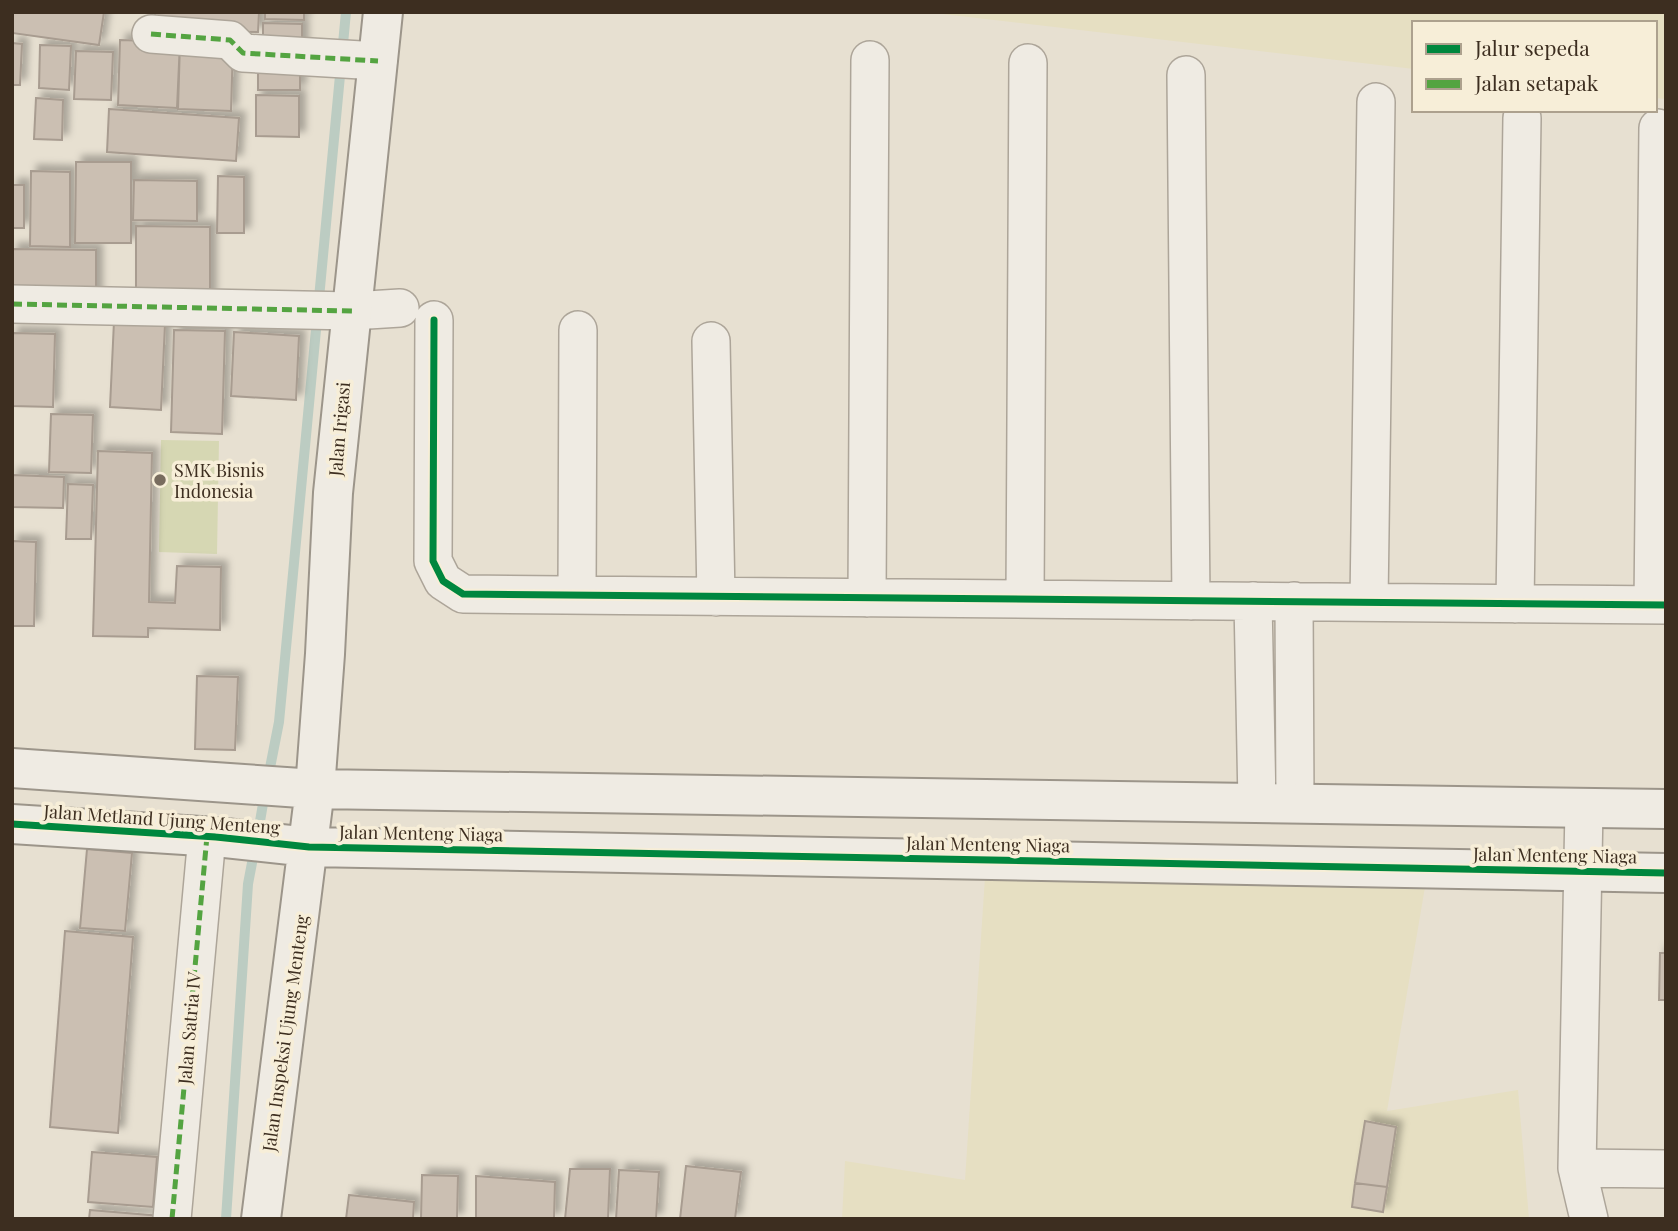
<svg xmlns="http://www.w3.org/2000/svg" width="1678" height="1231" viewBox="0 0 1678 1231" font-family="'Playfair Display',serif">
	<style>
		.farmland { fill: #e6dfc2 }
		.green { fill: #d6d7b3 }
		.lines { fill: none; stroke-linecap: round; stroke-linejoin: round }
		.stream { stroke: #bcccc2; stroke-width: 10 }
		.building { fill: #cbbfb2; stroke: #a89c90; stroke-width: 2; filter: url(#shadow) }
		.street-casing { stroke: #ada599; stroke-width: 40 }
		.secondary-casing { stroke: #9c958a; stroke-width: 42 }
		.street { stroke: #efebe3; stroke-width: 37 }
		.secondary { stroke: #efebe3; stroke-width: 38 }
		.quiet { stroke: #54a441; stroke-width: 5; stroke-dasharray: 10 5; stroke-linecap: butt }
		.cycleway-casing { stroke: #f7eed8; stroke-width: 11 }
		.cycleway { stroke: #00873e; stroke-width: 7 }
		.poi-dot { fill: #786c5e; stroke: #f7eed8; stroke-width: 2.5 }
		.labels { text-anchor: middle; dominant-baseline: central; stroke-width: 7; stroke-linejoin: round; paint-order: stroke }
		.street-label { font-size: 18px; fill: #3d2e20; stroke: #f7eed8 }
		.poi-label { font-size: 18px; fill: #3d2e20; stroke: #f7eed8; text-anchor: start }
	</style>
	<defs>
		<filter id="shadow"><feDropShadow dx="6" dy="-6" stdDeviation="3.5" flood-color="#0004"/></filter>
	</defs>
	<rect width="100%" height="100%" fill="#e7e0d1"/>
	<path class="farmland" d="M925 12H1666V99L1655 98V23H1414V69Z
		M985 877 1426 881 1387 1111 1518 1090 1529 1219H842L845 1161 965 1180Z"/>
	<path class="green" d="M161 440 219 441 217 554 159 552Z"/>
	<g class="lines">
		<path class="stream" d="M268 778 279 722 346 12
			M258 833 265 792
			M226 1219 248 884 255 847"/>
	</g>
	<path class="building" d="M12 12H104L99 45 12 33Z
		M155 12H259L258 32 155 31Z
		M265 12H304V20L265 19Z
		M263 23 302 24V53L263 52Z
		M120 40 180 42 177 108 118 105Z
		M12 43 22 44 20 85H12Z
		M180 43 233 45 231 111 178 109Z
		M40 45 71 46 69 90 39 88Z
		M76 51 113 52 111 100 74 99Z
		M258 56H300V90H258Z
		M256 95 299 96V137L256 136Z
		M36 98 63 100 62 140 34 139Z
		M109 109 239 118 236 161 107 152Z
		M76 162H131V243H75Z
		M31 171 70 172V247L30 246Z
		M218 176 244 177V233H217Z
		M134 180 197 181V221L133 220Z
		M12 185H24V228H12Z
		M136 226 210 227V305L136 304Z
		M12 249 96 250V301L12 300Z
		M114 321 165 324 161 410 110 407Z
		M174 330 225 331 222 434 171 432Z
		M234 332 299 336 296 400 231 396Z
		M12 333 55 334 53 407 12 406Z
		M51 414 93 415 91 473 49 472Z
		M98 451 152 453 149 602 175 603 177 566 221 567 220 630 148 628V637L93 636Z
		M12 475 64 477 63 508 12 507Z
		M68 484 93 485 91 539H66Z
		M12 541 36 542 34 626H12Z
		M197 676 238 677 235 750 195 749Z
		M87 849 132 853 125 931 80 928Z
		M65 931 133 937 118 1133 50 1127Z
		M1660 953H1666V1000H1659Z
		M1365 1121 1396 1127 1387 1187 1355 1183Z
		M92 1152 157 1157 153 1207 88 1202Z
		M686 1166 741 1172 735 1219H680Z
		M570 1169H610L608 1219H565Z
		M619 1170 659 1172 656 1219H616Z
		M422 1175 458 1176 457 1219H421Z
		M476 1176 555 1182 554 1219 476 1218Z
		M1355 1183 1387 1187 1383 1212 1352 1207Z
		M349 1195 414 1202 413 1219H346Z
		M90 1210 161 1216V1219H89Z"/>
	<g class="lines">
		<g class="street-casing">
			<path id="street" d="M151 34 230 40 243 53 378 61
				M1186 75 1191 601
				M12 304 352 311 400 308
				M434 320 433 561 443 581 463 594 1666 605
				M711 341 716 597
				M577 595 578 330
				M867 598 870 60
				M1025 599 1028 63
				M1253 601 1257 803
				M1294 601 1295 803
				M1369 602 1376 102
				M1515 604 1522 118
				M1653 605 1658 128
				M1584 808 1577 1168 1589 1219
				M1577 1168 1666 1169
				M172 1219 207 836"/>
		</g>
		<g class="secondary-casing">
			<path id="secondary" d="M12 768 315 789 1666 809
				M12 824 216 837 309 847 1666 873
				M261 1219 315 789 325 654 333 493 383 12"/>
		</g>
		<use href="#street" class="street"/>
		<use href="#secondary" class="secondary"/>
		<path class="quiet" d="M151 34 230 40 243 53 378 61
			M12 304 352 311
			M172 1219 207 836"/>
		<g class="cycleway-casing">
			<path id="cycleway" d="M434 320 433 561 443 581 463 594 1666 605
				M12 824 216 837 309 847 1666 873"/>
		</g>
		<use href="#cycleway" class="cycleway"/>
	</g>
	<circle class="poi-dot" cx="160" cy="480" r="7"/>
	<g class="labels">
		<g class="street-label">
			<text transform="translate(339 429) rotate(-85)">Jalan Irigasi</text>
			<text transform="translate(162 819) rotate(4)">Jalan Metland Ujung Menteng</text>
			<text transform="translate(421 833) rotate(1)">Jalan Menteng Niaga</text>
			<text transform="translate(988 844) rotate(1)">Jalan Menteng Niaga</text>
			<text transform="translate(1555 855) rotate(1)">Jalan Menteng Niaga</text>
			<text transform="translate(189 1028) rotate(-85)">Jalan Satria IV</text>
			<text transform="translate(285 1033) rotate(-82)">Jalan Inspeksi Ujung Menteng</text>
		</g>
		<g class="poi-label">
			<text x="174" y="470">SMK Bisnis<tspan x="174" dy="21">Indonesia</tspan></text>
		</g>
	</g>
	<rect width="1678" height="1231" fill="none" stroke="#3d2e20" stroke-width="28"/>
	<rect x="1412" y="21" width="245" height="91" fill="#f7eed8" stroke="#ada18e" stroke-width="2"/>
	<rect x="1426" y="44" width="35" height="10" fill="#00873e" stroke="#ada18e" stroke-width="2"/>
	<text x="1475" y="56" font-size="21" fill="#3d2e20">Jalur sepeda</text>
	<rect x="1426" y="79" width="35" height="10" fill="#54a441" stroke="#ada18e" stroke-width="2"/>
	<text x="1475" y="91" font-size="21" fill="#3d2e20">Jalan setapak</text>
</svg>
